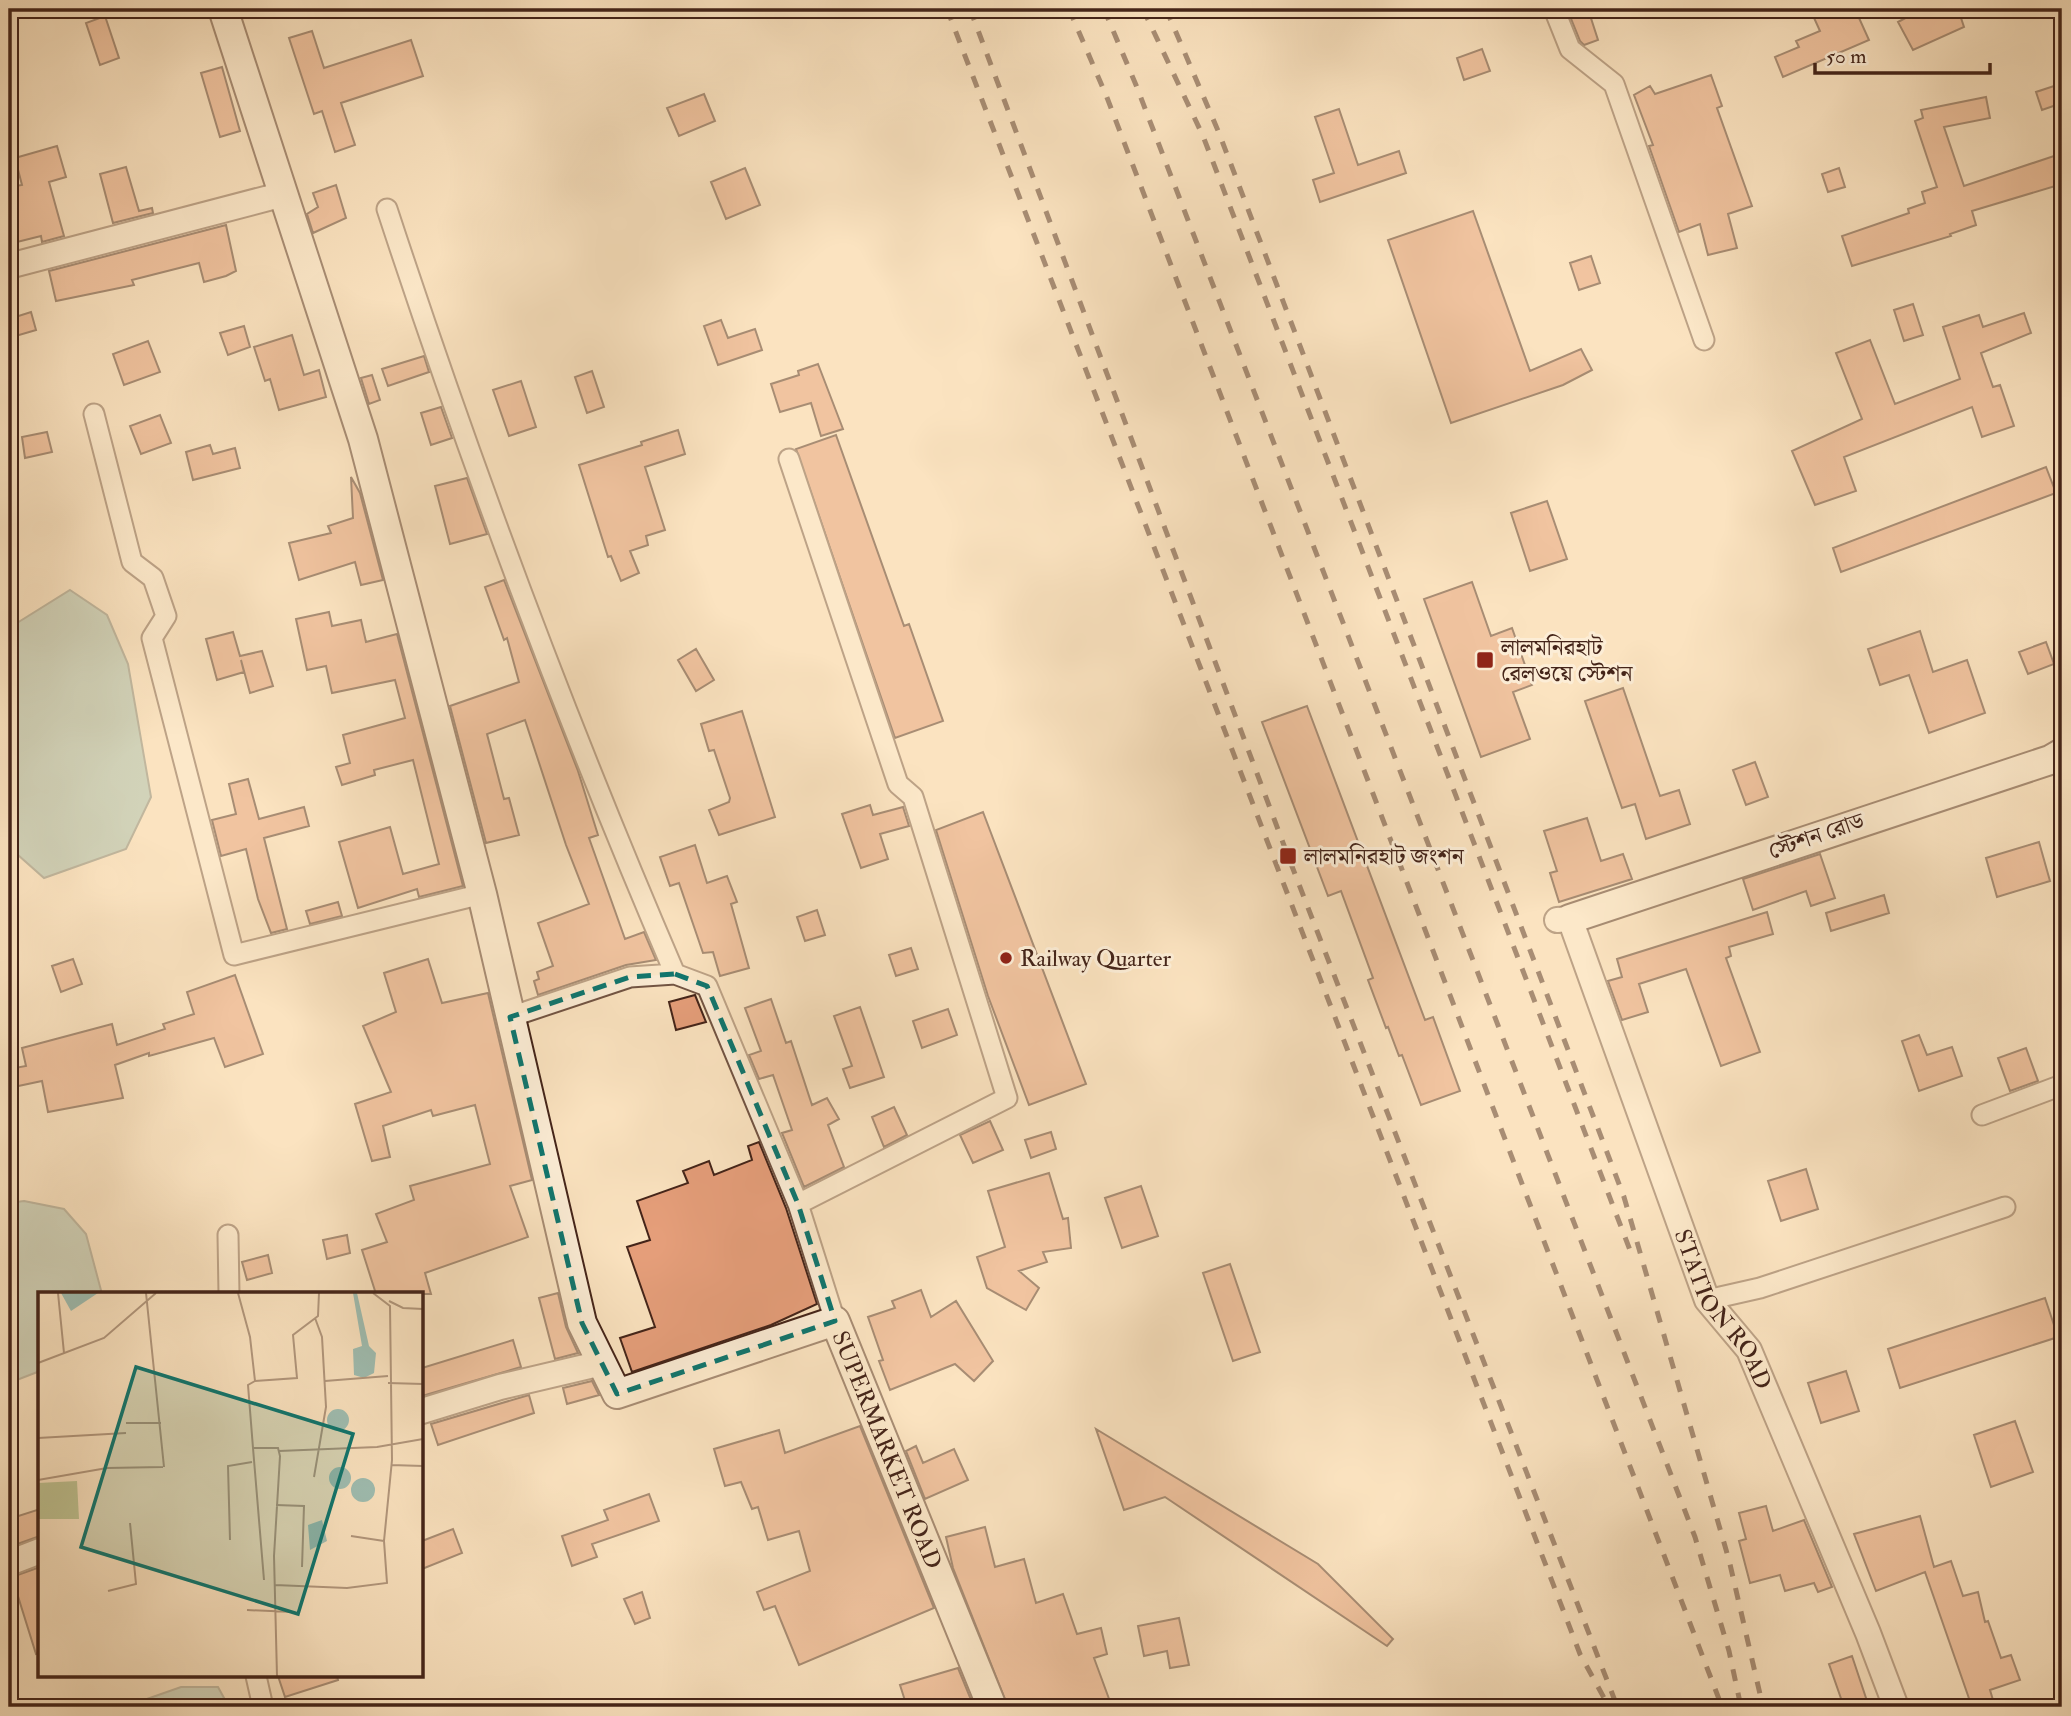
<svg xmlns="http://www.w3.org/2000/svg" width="2071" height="1716" viewBox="0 0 2071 1716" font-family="'IM FELL Double Pica','Noto Serif Bengali',serif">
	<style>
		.water { fill: #9fbeb2; stroke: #7b8075; stroke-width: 2 }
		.building { fill: #e59e7a; stroke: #442419; stroke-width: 2 }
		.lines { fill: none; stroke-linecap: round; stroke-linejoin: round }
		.minor-casing { stroke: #725443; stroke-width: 23 }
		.tertiary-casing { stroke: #725443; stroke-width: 28 }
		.secondary-casing { stroke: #442419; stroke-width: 32 }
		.minor { stroke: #fcedd6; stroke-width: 19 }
		.tertiary { stroke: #fcedd6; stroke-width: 24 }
		.secondary { stroke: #fcedd6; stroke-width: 28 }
		.rail { stroke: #442419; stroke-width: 5; stroke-dasharray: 12 12; stroke-linecap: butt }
		.marked { fill: none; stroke: #0f766e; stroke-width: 5; stroke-dasharray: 14 9; stroke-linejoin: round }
		.poi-dot { fill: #8f2418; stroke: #fcedd6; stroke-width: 2.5 }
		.labels { text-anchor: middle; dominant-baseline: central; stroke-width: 6; stroke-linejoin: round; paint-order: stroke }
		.poi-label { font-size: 23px; fill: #442419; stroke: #fcedd6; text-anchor: start }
		.street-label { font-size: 23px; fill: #442419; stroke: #fcedd6 }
		.inset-road { fill: none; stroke: #b2977d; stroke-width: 2 }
		.view { fill: #0f766e; fill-opacity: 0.15; stroke: #0f766e; stroke-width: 3.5 }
		.inset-edge { fill: none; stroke: #442419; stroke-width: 3.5 }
	</style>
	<rect width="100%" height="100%" fill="#fbe3c0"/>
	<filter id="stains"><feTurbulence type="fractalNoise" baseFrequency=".00286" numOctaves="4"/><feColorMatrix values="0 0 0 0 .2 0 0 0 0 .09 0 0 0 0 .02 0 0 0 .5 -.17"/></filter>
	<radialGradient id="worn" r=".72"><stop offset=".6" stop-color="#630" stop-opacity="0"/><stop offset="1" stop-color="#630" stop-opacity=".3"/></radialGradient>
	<path class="water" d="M70 590 107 615 128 664 151 797 126 849 44 878 9 847V628Z
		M24 1201 64 1209 86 1234 102 1294H40V1371L9 1383V1203Z
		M181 1687H218L229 1707H124Z"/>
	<path class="building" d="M1567 9H1588L1598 40 1584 45 1580 41Z
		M1810 9H1855L1869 40 1783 77 1775 57 1799 47 1796 41 1820 31Z
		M1922 9H1958L1964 27 1913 50 1898 22Z
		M105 16 119 58 100 65 86 23Z
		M312 31 324 68 411 40 423 76 341 103 355 145 335 152 322 111 314 114 289 38Z
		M1482 49 1490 71 1464 80 1457 58Z
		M222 67 240 131 220 137 201 73Z
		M1711 75 1722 106 1717 108 1752 206 1728 214 1737 248 1708 255 1700 224 1679 232 1649 146 1653 145 1634 95 1650 86 1655 94Z
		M2057 85 2062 103 2042 110 2036 92Z
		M704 94 715 121 679 136 667 108Z
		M1986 97 1990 118 1944 127 1964 186 2054 156 2057 164 2062 163V184L1972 211 1976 225 1950 234 1951 236 1852 266 1842 236 1909 213 1908 209 1925 203 1922 192 1937 187 1915 121 1923 118 1921 110Z
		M1339 109 1358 165 1399 151 1406 173 1320 202 1313 180 1334 173 1315 117Z
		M57 146 66 177 49 182 64 236 42 242 41 236 9 244V187L22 185 15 158Z
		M126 167 139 211 152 208 153 213 113 223 100 174Z
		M745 168 760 205 726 219 711 182Z
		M1839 168 1845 187 1828 192 1822 174Z
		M336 185 346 218 313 233 307 214 318 207 313 193Z
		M1473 211 1530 371 1581 349 1592 370 1563 385 1451 423 1388 240Z
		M226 225 236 271 226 276 204 282 199 263 132 280 134 285 56 301 49 271Z
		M1591 256 1600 283 1579 290 1570 263Z
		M1913 304 1923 335 1904 341 1894 310Z
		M31 312 36 330 9 338V319Z
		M2024 313 2031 333 1981 353 1993 387 2000 385 2014 426 1982 437 1972 407 1844 457 1856 491 1815 505 1792 451 1862 419 1836 353 1870 340 1895 404 1960 379 1943 327 1979 315 1983 327Z
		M721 320 728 338 755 329 762 350 718 365 704 326Z
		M244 326 250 347 228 355 220 333Z
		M292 335 304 375 319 370 326 397 279 410 270 379 265 381 254 347Z
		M148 341 160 372 124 385 113 354Z
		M424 356 429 372 388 386 382 369Z
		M818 364 843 429 821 436 811 403 780 412 771 384 799 375 798 371Z
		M592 371 604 407 587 413 575 377Z
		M372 375 380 400 369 404 361 378Z
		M521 381 536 427 509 436 493 390Z
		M441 407 452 438 431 445 421 413Z
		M160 415 171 443 141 454 130 426Z
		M678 430 685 454 645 467 665 530 646 536 648 545 630 551 639 573 621 581 611 556 608 557 579 465 642 445 641 442Z
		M47 432 52 452 25 458 22 437Z
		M836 435 904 626 909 624 943 721 895 738 796 449Z
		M210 445 213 454 235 448 240 468 193 480 186 452Z
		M2046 467 2056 493 1841 572 1833 548Z
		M351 477 360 493 383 580 361 585 355 562 299 580 289 543 331 533 328 526 353 518Z
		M467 478 487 534 450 544 435 486Z
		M1547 501 1567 559 1530 571 1511 513Z
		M504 580 578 771 598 835 589 838 625 939 644 932 656 960 626 965 538 995 534 981 539 979 537 972 553 966 538 923 589 904 566 845 525 720 487 734 504 799 509 798 519 835 486 843 450 706 519 682 507 638 504 640 485 587Z
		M1472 582 1491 636 1512 628 1532 685 1513 692 1530 739 1481 757 1424 599Z
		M329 612 332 626 361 620 366 642 397 634 463 886 419 897 417 889 358 908 339 842 390 827 403 874 439 864 413 760 374 770 375 775 342 785 336 767 350 763 343 735 405 718 395 680 332 693 326 666 307 670 296 619Z
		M1920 631 1933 672 1967 660 1985 713 1929 733 1909 675 1880 685 1868 649Z
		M233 632 240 656 262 651 273 686 250 693 241 660 244 672 217 680 206 639Z
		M2046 642 2054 664 2028 674 2019 652Z
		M696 649 714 680 696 691 678 660Z
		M1623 688 1660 796 1679 790 1690 824 1646 839 1635 804 1622 808 1585 701Z
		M1307 706 1425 1020 1433 1017 1460 1091 1421 1105 1402 1055 1399 1056 1388 1027 1386 1028 1368 980 1373 978 1341 891 1328 896 1262 722Z
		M742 711 775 817 719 835 709 810 729 802 730 798 714 750 709 751 701 724Z
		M1755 762 1768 797 1746 805 1733 770Z
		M248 779 259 819 304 807 309 826 264 838 287 929 271 933 258 899 246 849 221 856 212 820 236 814 229 784Z
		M870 805 873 815 903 807 909 826 880 834 888 859 861 868 842 814Z
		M983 812 1086 1084 1029 1105 988 996 936 830Z
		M1587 818 1601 861 1623 854 1632 879 1559 902 1550 873 1557 871 1544 831Z
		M2039 842 2050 881 1997 897 1986 858Z
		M695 845 707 883 727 876 737 902 731 904 749 968 720 976 713 952 703 953 679 883 670 886 660 857Z
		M1820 854 1835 898 1811 906 1806 891 1753 910 1743 879Z
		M1884 895 1889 913 1831 931 1826 913Z
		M338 902 342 916 310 924 306 911Z
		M817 910 825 935 805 941 797 917Z
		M1767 912 1773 934 1729 947 1731 956 1726 958 1760 1052 1721 1066 1686 969 1639 984 1648 1012 1622 1020 1608 981 1622 977 1617 959Z
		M911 948 918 969 896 976 889 955Z
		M73 959 82 984 61 992 52 966Z
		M428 959 442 1003 488 993 532 1180 510 1186 528 1237 425 1273 431 1294H376L362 1250 387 1242 376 1214 414 1200 410 1186 490 1164 475 1105 433 1116 431 1110 383 1126 390 1157 372 1161 355 1104 391 1092 363 1026 396 1012 384 973Z
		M235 975 263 1054 225 1067 214 1038 149 1056V1053L115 1065 123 1098 48 1112 42 1081 9 1088V1069L26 1066 22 1048 112 1024 117 1045 165 1029 163 1024 194 1014 187 992Z
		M695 995 706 1022 676 1030 669 1002Z
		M771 999 786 1043 791 1041 812 1105 827 1098 839 1119 828 1125 844 1167 804 1187 782 1133 792 1130 773 1075 759 1079 749 1055 761 1051 745 1008Z
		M860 1007 884 1077 850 1088 843 1069 852 1066 834 1016Z
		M948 1009 957 1035 922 1048 913 1021Z
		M1919 1035 1927 1055 1952 1047 1962 1076 1919 1091 1902 1041Z
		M2026 1048 2038 1081 2010 1091 1998 1058Z
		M894 1107 907 1135 884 1147 872 1117Z
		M990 1121 1003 1150 973 1163 960 1135Z
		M1051 1132 1056 1149 1031 1158 1025 1140Z
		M759 1142 786 1208 817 1304 771 1325 632 1372 620 1338 655 1327 627 1247 650 1240 637 1201 688 1183 683 1171 709 1161 714 1175 752 1160 748 1146Z
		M1806 1169 1818 1209 1781 1221 1768 1181Z
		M1049 1173 1063 1219 1068 1218 1071 1248 1043 1252 1047 1262 1019 1271 1039 1288 1026 1310 987 1288 977 1257 1005 1247 988 1191Z
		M1141 1186 1158 1236 1122 1248 1105 1198Z
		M347 1235 350 1253 327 1259 323 1240Z
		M268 1255 272 1273 247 1280 242 1262Z
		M1230 1264 1260 1352 1233 1361 1203 1273Z
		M921 1290 931 1317 956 1301 993 1361 974 1381 955 1364 890 1390 879 1361 883 1360 868 1317 895 1308 892 1301Z
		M558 1293 566 1327 578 1353 555 1359 539 1298Z
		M2045 1298 2058 1337 1900 1388 1888 1349Z
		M513 1340 521 1367 422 1396V1368Z
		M1846 1371 1859 1411 1821 1423 1808 1383Z
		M592 1381 599 1395 567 1404 563 1388Z
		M529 1395 534 1413 438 1445 431 1424Z
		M2015 1421 2033 1472 1991 1487 1974 1435Z
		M860 1426 934 1608 799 1665 775 1606 764 1610 757 1592 810 1571 799 1531 768 1540 758 1507 752 1509 741 1482 725 1486 714 1449 779 1430 785 1453Z
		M1096 1429 1318 1564 1393 1639 1387 1646 1165 1497 1124 1510Z
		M916 1446 923 1463 954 1449 968 1480 925 1499 906 1451Z
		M649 1494 659 1521 592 1544 597 1557 572 1566 562 1536 608 1520 604 1510Z
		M1766 1506 1773 1531 1804 1520 1832 1587 1818 1592 1814 1583 1785 1591 1780 1575 1750 1583 1739 1541 1746 1539 1739 1513Z
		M40 1509V1536L9 1547V1519Z
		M1920 1516 1934 1567 1951 1561 1963 1596 1978 1592 1985 1622 1988 1621 2001 1658 2011 1655 2020 1680 1990 1690 1993 1700 1972 1707 1925 1572 1876 1591 1854 1534Z
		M985 1527 995 1567 1024 1559 1036 1603 1063 1594 1077 1634 1101 1628 1107 1654 1094 1658 1112 1707H1008L953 1568 946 1537Z
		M453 1529 462 1553 422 1569V1541Z
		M40 1567V1653L36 1654 12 1577Z
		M642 1592 650 1618 635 1624 624 1599Z
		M1179 1618 1189 1665 1170 1668 1167 1651 1144 1656 1138 1626Z
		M1852 1656 1869 1707H1844L1829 1664Z
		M958 1668 974 1707H907L900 1685Z
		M278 1676H337L338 1680 285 1697Z"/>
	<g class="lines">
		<g class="minor-casing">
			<path id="minor" d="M1554 9 1570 49 1614 84 1704 340
				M387 209C472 468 567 723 675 974L707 986 798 1204 835 1321
				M94 414 132 562 153 578 166 616 152 638 234 955 482 894
				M789 459 898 784 913 797 1007 1098 798 1204
				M510 1017 630 977 675 974
				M1982 1115 2062 1085
				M228 1235 229 1294
				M1707 1300 1760 1288 2005 1207
				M256 1676 263 1707"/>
		</g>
		<g class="tertiary-casing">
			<g id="tertiary">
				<path d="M9 266 284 194"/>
				<path id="s1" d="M1557 920 1570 919 1707 1300 1749 1350 1868 1633 1896 1707"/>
				<path d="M422 1411 500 1387 602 1363"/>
				<path d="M9 1563 40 1551"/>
			</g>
		</g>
		<g class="secondary-casing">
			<g id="secondary">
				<path id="s2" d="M223 9 363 439 482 894 582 1323 617 1394 835 1321 992 1707"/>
				<path d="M1570 919 2050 760 2062 753"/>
			</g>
		</g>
		<use href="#minor" class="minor"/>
		<use href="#tertiary" class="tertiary"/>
		<use href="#secondary" class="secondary"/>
		<path class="rail" d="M947 9 1580 1654 1609 1707
			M970 9 1288 856 1617 1706
			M1069 9 1106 95 1722 1707
			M1104 9 1136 85 1695 1537 1729 1651 1741 1707
			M1143 9 1203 136 1633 1258
			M1166 9 1219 133 1624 1197 1729 1560 1763 1707"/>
	</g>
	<path d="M0 0H2071V1716H0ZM675 974 707 986 798 1204 835 1321 617 1394 582 1323 510 1017 630 977Z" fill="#fbe3c0" fill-opacity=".55" fill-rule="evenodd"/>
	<path class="marked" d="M675 974 707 986 798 1204 835 1321 617 1394 582 1323 510 1017 630 977Z"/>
	<g class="poi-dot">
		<rect x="1476" y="651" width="18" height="18" rx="3.5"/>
		<rect x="1279" y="847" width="18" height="18" rx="3.5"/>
		<circle cx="1006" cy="958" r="7"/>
	</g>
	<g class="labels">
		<g class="poi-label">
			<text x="1501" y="647">লালমনিরহাট<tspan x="1501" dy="26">রেলওয়ে স্টেশন</tspan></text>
			<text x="1304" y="856">লালমনিরহাট জংশন</text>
			<text x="1020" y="958">Railway Quarter</text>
		</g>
		<g class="street-label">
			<text transform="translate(1816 836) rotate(-19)">স্টেশন রোড</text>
			<text stroke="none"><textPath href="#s1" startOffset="434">STATION ROAD</textPath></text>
			<text stroke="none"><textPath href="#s2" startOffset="1811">SUPERMARKET ROAD</textPath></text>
		</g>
	</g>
	<g transform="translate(38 1292)">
		<rect width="385" height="385" fill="#fbe3c0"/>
		<path d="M39 189 41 227H0V191Z" fill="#bfc392"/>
		<path d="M23 1H60L33 19ZM315 1H319L331 54 338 61 336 81 326 86 316 83 315 57 324 54ZM289 128a11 11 0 1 1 22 0a11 11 0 1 1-22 0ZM291 186a11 11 0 1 1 22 0a11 11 0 1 1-22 0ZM313 198a12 12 0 1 1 24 0a12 12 0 1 1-24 0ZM284 228 289 249 272 258 270 233Z" fill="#9fbeb2"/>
		<path class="inset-road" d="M20 1 26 61M108 1 126 175M200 1 212 45 217 89M351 9 365 16 385 17M0 71 66 46 118 1M217 89 210 93 215 156H240L242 164 236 264 239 384M217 89 259 86 255 43 280 24 281 1M287 89 350 84M350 91 385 92M88 131H123M0 146 88 141M215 156 226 288M241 159 339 155 385 147M353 173 385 174M276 185 288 115 284 45 277 26M0 188 69 176 125 175M238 213 266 214 264 275M313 244 346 249M192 248 190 174 214 170M237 293 309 296 349 291 346 249 354 168 352 14 335 1M70 299 98 292 92 231M209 318 255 320"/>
		<path class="view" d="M98 75 315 142 260 322 43 255Z"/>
		<rect width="385" height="385" class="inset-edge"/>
	</g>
	<rect width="2071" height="1716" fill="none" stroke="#fbe3c0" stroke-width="35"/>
	<rect x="10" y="10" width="2050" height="1695" fill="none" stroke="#442419" stroke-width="3.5"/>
	<rect x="18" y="18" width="2036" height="1681" fill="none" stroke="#442419" stroke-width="2"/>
	<path d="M1815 63v10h175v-10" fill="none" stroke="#442419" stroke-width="3.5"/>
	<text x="1826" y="63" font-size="21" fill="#442419" stroke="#fcedd6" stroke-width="5" paint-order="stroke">50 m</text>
	<rect width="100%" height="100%" filter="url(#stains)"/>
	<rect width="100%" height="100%" fill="url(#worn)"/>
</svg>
